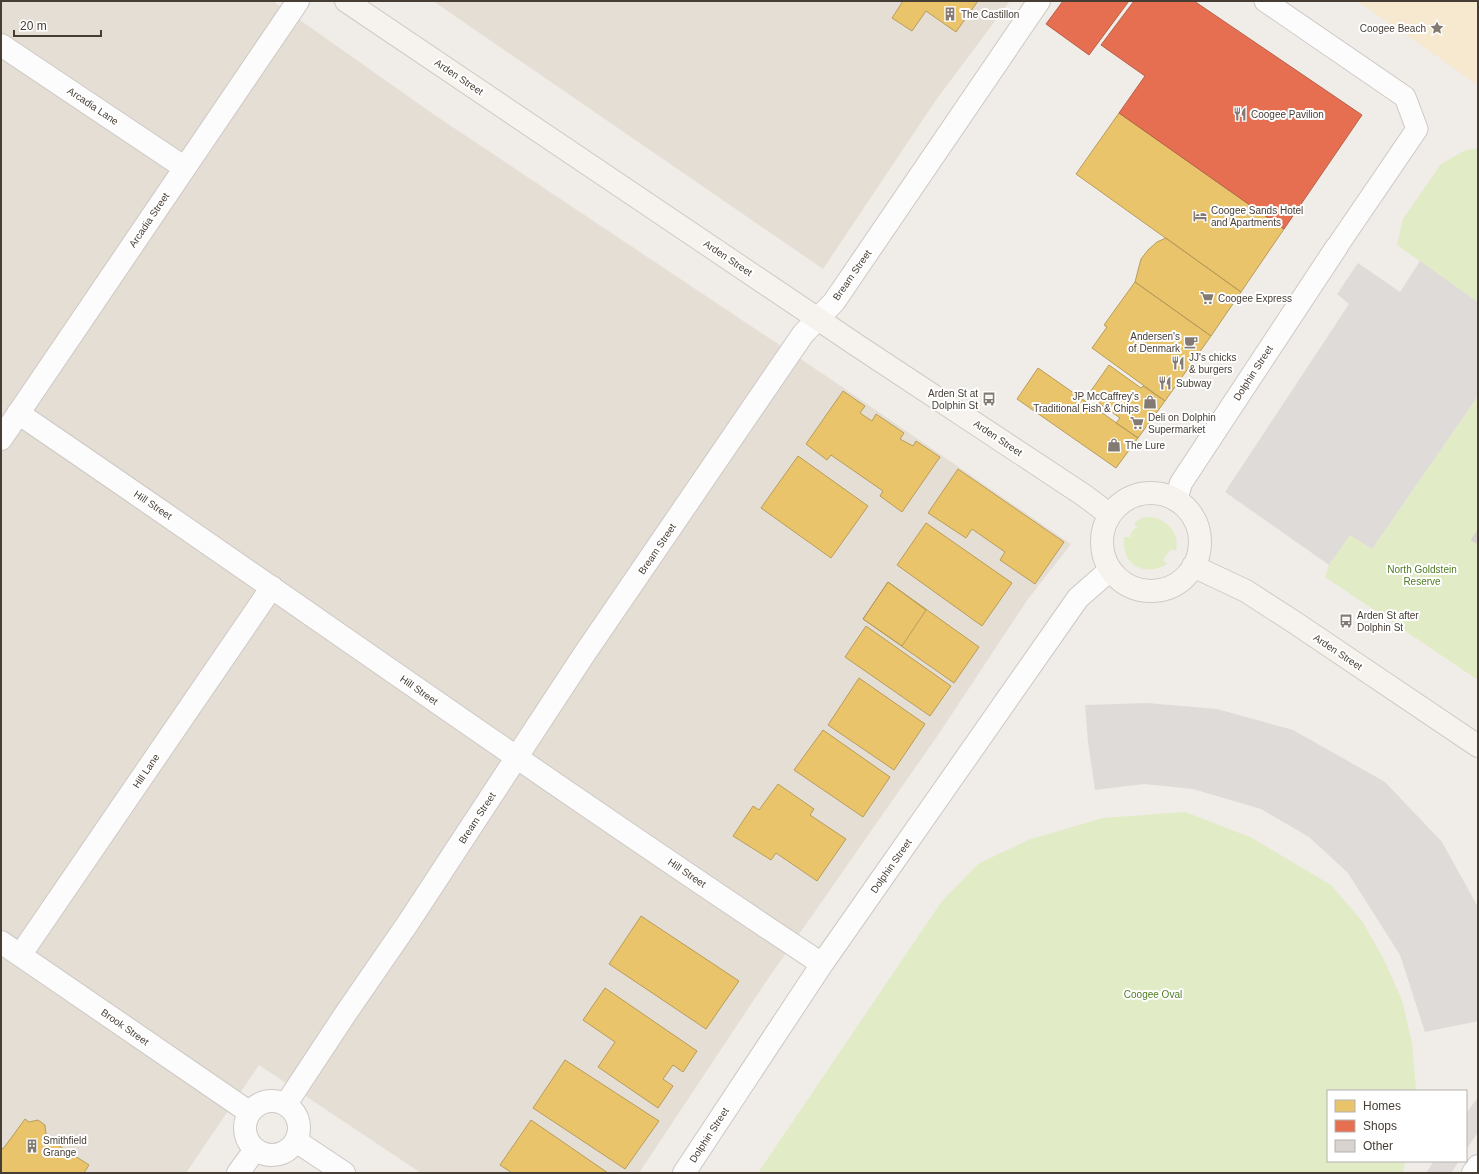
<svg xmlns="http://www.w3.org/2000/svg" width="1479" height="1174" viewBox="0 0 1479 1174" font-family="Arial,sans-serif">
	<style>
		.residential { fill: #e5ded5 }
		.green { fill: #e1ebc6 }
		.sand { fill: #f6e9d0 }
		.parking { fill: #dfdbd8 }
		.homes { fill: #e9c46a; stroke: #b89c5a }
		.shops { fill: #e76f51; stroke: #b76048 }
		.building { fill: #d8d3cf; stroke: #d8d3ce }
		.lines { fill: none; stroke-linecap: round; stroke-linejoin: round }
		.pedestrian-casing { stroke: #cdc8c4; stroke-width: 23 }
		.minor-casing { stroke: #cdc8c4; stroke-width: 24 }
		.secondary-casing { stroke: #d1cac0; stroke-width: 24 }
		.pedestrian { stroke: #fdfcfc; stroke-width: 21 }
		.minor { stroke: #fdfcfc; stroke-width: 22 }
		.secondary { stroke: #f6f3ee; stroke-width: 22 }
		.labels { text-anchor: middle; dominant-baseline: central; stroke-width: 4; stroke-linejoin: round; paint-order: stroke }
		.poi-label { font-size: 10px; fill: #463d34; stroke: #fff; text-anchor: start }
		.street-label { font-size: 10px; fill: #463d34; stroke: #fff }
		.park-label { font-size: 10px; fill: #4f7c23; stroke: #fff }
	</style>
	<rect width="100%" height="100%" fill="#f0ece8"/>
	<path class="residential" d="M1 1H273L436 116 832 380 1071 544 1028 599 940 732 761 989 639 1173H421L259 1065 186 1173H1Z
		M433 1H1010L936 100 823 269Z"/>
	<path class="green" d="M1478 148V302L1397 245 1403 219 1441 164 1464 151Z
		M1478 396V680L1325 577 1329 565 1350 535 1372 549Z
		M1151 517C1167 520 1180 532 1176 551L1171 549 1163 560 1167 564C1143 578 1121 564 1124 537H1130L1132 531 1137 527 1134 523 1142 518Z
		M1185 812 1250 837 1331 885 1362 921 1384 960 1402 1000 1412 1043 1416 1091H1328V1161H1405L1403 1173H758L942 901 978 864 1028 840 1103 818Z"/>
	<path class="sand" d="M1359 1H1478V85L1360 3Z"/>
	<path class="parking" d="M1420 261 1478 302V396L1372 549 1350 535 1329 565 1225 492 1349 304 1337 294 1358 263 1400 292Z
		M1147 703 1217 709 1293 730 1385 782 1442 842 1478 907V1021L1425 1032 1400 955 1348 873 1309 837 1261 809 1193 789 1144 784 1095 790 1088 742 1085 705Z
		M1478 1097V1132L1466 1150V1114Z
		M1434 1161H1459L1451 1173H1426Z"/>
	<path class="homes" d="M903 1H978L956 32 926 11 912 31 892 18Z
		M1119 113 1284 229 1241 292 1076 174Z
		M1166 238 1241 292 1211 336 1135 282 1141 259 1148 250 1157 242Z
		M1135 282 1211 336 1165 401 1092 348 1107 327 1104 325Z
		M1109 365 1141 388 1143 386 1165 401 1138 438 1116 423 1120 418 1088 395Z
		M1038 368 1138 438 1116 468 1017 399Z
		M843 391 865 406 860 413 872 421 876 414 904 433 900 439 913 446 916 441 940 457 902 512 880 496 883 491 831 455 827 460 806 444Z
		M798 456 868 506 831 558 761 508Z
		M958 469 1064 542 1035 584 1000 560 1005 552 972 529 966 538 928 513Z
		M926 523 1012 583 982 626 897 565Z
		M888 582 979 647 954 683 863 619Z
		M888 582 926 610 902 646 863 619Z
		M866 626 951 686 930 716 845 657Z
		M859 678 925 724 894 770 828 725Z
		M823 730 890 777 863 817 794 770Z
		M778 784 814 809 810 815 846 839 817 881 776 853 771 860 733 836 753 806 759 810Z
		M641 916 739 981 706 1029 609 964Z
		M605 988 697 1051 683 1072 673 1065 663 1079 673 1086 658 1108 598 1067 615 1042 583 1020Z
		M565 1060 659 1121 625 1169 533 1108Z
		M25 1119 29 1122 38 1120 45 1125 46 1134 59 1143 58 1145 89 1165 84 1173H1V1148L3 1149Z
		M531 1120 608 1173H512L500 1165Z"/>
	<path class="shops" d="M1063 1H1129L1089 55 1046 24Z
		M1134 1H1194L1362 115 1284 229 1119 113 1145 76 1101 45Z"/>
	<path class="building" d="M1478 530V544L1471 540Z"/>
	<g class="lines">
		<g class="pedestrian-casing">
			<path id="pedestrian" d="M1265 1 1405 97 1417 129 1336 248"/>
		</g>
		<g class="minor-casing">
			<path id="minor" d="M1 45 185 168
				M18 413C287 596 551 785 822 964
				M1 439 298 1
				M1176 500 1181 483 1336 248
				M1 942 249 1112
				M21 954 272 587
				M245 1128a27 27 0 1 1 54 0a27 27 0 1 1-54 0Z
				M286 1104 346 1013 408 923 583 656 803 334 834 302 1039 1
				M296 1141 344 1173
				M238 1173 255 1150
				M684 1173 822 964 1078 598 1110 570
				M1473 1173 1478 1166"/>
		</g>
		<g class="secondary-casing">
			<path id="secondary" d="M346 1 858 346 1085 496 1110 515
				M1102 542a49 49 0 1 1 98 0a49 49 0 1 1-98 0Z
				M1193 566 1246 591 1294 622 1478 746"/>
		</g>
		<use href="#pedestrian" class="pedestrian"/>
		<use href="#minor" class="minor"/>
		<use href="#secondary" class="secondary"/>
	</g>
	<defs>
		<g id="building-bare" transform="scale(1.08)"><path d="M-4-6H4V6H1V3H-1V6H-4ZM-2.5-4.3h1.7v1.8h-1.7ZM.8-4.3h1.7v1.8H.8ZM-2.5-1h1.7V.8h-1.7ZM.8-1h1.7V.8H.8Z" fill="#827a73" stroke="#fff" stroke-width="2.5" paint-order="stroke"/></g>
		<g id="sight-bare" transform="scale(1.08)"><path d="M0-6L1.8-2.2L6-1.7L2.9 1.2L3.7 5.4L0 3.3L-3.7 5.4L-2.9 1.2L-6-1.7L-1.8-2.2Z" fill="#827a73" stroke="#fff" stroke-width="2.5" paint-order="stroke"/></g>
		<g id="restaurant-bare" transform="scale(1.08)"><path d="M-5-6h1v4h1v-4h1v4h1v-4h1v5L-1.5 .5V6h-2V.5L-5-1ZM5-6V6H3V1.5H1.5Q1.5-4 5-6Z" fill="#827a73" stroke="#fff" stroke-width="2.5" paint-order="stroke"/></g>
		<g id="hotel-bare" transform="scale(1.08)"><path d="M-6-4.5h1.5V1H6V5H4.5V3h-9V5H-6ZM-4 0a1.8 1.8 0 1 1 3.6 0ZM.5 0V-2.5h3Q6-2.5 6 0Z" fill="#827a73" stroke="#fff" stroke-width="2.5" paint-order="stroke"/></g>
		<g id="supermarket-bare" transform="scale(1.08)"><path d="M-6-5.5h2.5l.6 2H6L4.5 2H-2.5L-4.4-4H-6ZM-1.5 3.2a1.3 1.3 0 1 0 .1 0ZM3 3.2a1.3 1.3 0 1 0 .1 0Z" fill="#827a73" stroke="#fff" stroke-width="2.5" paint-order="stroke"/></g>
		<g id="cafe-bare" transform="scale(1.08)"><path d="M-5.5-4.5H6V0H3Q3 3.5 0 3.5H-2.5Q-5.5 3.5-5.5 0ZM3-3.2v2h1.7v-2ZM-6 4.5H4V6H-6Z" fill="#827a73" stroke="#fff" stroke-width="2.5" paint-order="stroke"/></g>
		<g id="bus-bare" transform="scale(1.08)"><path d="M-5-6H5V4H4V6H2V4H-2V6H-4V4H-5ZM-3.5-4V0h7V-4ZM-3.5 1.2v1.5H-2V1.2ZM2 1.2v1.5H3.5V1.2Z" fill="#827a73" stroke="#fff" stroke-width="2.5" paint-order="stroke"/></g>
		<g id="shop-bare" transform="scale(1.08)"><path d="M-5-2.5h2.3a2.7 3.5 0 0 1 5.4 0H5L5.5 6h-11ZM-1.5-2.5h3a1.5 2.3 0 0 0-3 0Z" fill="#827a73" stroke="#fff" stroke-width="2.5" paint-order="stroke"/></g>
	</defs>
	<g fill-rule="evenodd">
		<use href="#building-bare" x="950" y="14"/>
		<use href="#sight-bare" x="1437" y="28"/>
		<use href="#restaurant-bare" x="1240" y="114"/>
		<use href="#hotel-bare" x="1200" y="216"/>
		<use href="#supermarket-bare" x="1207" y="298"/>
		<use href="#cafe-bare" x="1191" y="342"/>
		<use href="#restaurant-bare" x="1178" y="363"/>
		<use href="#restaurant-bare" x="1165" y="383"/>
		<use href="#bus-bare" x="989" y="399"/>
		<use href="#shop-bare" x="1150" y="402"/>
		<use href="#supermarket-bare" x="1137" y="423"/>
		<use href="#shop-bare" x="1114" y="445"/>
		<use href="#bus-bare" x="1346" y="621"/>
		<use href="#building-bare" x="32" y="1146"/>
	</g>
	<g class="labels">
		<g class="poi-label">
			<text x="961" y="14">The Castillon</text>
			<text x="1426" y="28" text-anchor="end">Coogee Beach</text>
			<text x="1251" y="114">Coogee Pavilion</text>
			<text x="1211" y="210">Coogee Sands Hotel<tspan x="1211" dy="12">and Apartments</tspan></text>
			<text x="1218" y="298">Coogee Express</text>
			<text x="1180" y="336" text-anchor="end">Andersen's<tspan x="1180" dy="12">of Denmark</tspan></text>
			<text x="1189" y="357">JJ's chicks<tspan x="1189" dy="12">&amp; burgers</tspan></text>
			<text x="1176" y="383">Subway</text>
			<text x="978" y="393" text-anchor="end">Arden St at<tspan x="978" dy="12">Dolphin St</tspan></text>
			<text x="1139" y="396" text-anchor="end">JP McCaffrey's<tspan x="1139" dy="12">Traditional Fish &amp; Chips</tspan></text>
			<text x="1148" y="417">Deli on Dolphin<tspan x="1148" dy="12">Supermarket</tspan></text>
			<text x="1125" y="445">The Lure</text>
			<text x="1357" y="615">Arden St after<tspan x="1357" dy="12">Dolphin St</tspan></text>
			<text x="43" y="1140">Smithfield<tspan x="43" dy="12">Grange</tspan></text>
		</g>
		<g class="street-label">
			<text transform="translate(459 77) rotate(34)">Arden Street</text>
			<text transform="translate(93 106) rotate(34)">Arcadia Lane</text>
			<text transform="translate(149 220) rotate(-56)">Arcadia Street</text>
			<text transform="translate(728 258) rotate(34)">Arden Street</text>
			<text transform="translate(852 275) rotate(-55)">Bream Street</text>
			<text transform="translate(1253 373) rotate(-57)">Dolphin Street</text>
			<text transform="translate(998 438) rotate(34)">Arden Street</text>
			<text transform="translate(153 505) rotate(34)">Hill Street</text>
			<text transform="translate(657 549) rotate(-56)">Bream Street</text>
			<text transform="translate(1338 652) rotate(34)">Arden Street</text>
			<text transform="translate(419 690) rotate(35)">Hill Street</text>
			<text transform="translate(146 771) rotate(-56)">Hill Lane</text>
			<text transform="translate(477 818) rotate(-57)">Bream Street</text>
			<text transform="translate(891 866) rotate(-55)">Dolphin Street</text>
			<text transform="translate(687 873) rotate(34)">Hill Street</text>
			<text transform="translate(125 1027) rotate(35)">Brook Street</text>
			<text transform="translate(709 1135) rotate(-57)">Dolphin Street</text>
		</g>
		<g class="park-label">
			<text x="1422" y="569">North Goldstein<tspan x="1422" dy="12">Reserve</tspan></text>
			<text x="1153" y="994">Coogee Oval</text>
		</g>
	</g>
	<rect width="1479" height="1174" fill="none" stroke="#463d34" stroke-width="4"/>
	<rect x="1327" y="1090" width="140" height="72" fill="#ffffff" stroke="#b5b1ae"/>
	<rect x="1335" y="1100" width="20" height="12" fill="#e9c46a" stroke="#b5b1ae"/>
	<text x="1363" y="1110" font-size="12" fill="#463d34">Homes</text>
	<rect x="1335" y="1120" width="20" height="12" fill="#e76f51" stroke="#b5b1ae"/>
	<text x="1363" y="1130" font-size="12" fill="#463d34">Shops</text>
	<rect x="1335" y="1140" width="20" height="12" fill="#d8d3cf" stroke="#b5b1ae"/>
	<text x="1363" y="1150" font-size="12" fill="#463d34">Other</text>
	<path d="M14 30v6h87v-6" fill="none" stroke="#463d34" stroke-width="2"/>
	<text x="20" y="30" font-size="12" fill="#463d34" stroke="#ffffff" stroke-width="3" paint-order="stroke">20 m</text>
</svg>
